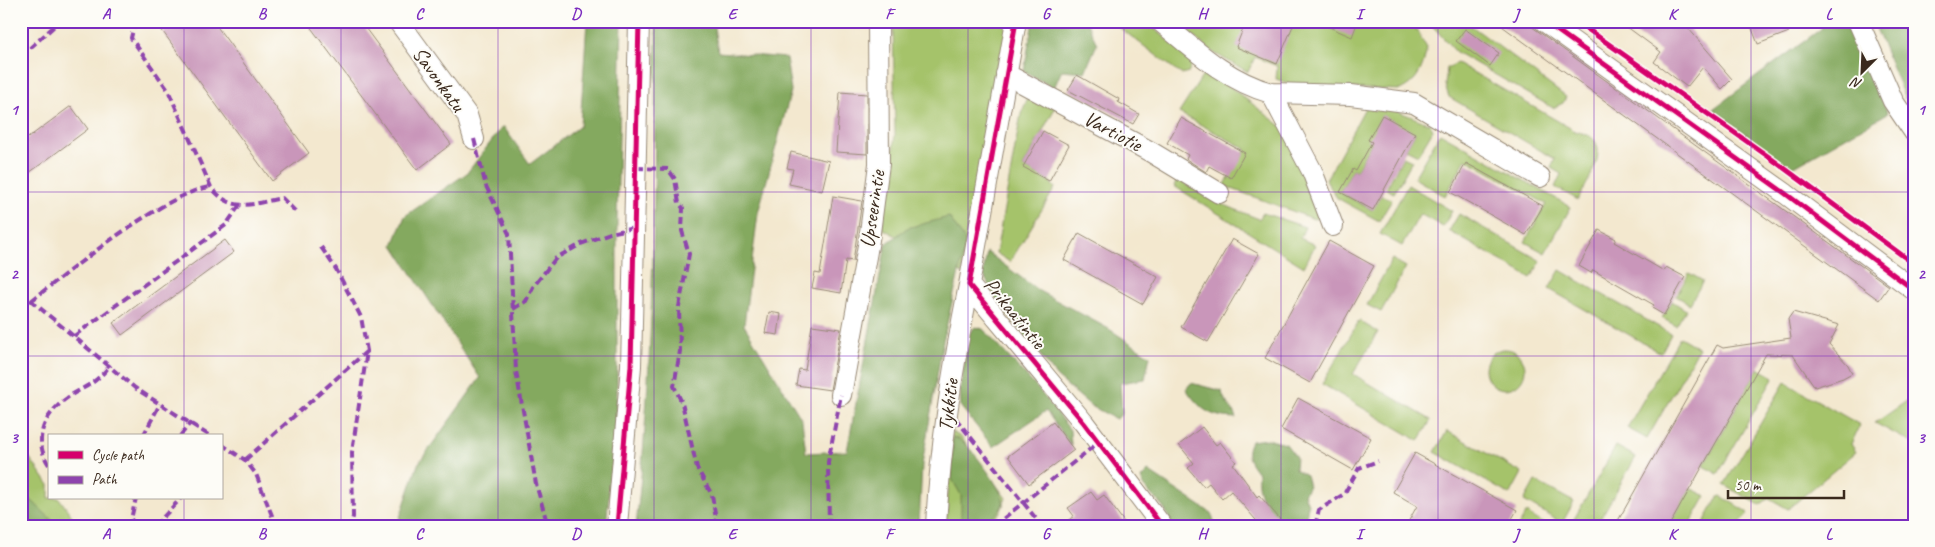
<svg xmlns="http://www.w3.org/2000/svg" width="1935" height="547" viewBox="0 0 1935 547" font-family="Caveat,sans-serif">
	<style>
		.green { fill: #a5c36b; stroke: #707644 }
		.forest { fill: #84a95f; stroke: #606a3e }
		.building { fill: #c996ba }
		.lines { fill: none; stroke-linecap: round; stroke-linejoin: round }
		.minor-casing { stroke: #978976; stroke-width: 22 }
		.minor { stroke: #fff; stroke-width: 20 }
		.quiet { stroke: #8e44ad; stroke-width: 4; stroke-dasharray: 8 4; stroke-linecap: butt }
		.cycleway-casing { stroke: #fdfcf7; stroke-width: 8 }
		.cycleway { stroke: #d6006c; stroke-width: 5 }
		.grid { fill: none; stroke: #7b2cbf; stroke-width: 1; stroke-opacity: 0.55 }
		.labels { text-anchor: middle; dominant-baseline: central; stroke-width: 4; stroke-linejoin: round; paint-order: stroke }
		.street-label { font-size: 21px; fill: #3b2a1e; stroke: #fdfcf7 }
		.neatline { fill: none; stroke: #7b2cbf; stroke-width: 2 }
		.grid-label { font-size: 16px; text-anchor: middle; font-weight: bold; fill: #7b2cbf }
	</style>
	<rect width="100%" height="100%" fill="#fdfcf7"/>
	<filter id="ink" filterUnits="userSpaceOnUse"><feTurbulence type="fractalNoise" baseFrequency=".02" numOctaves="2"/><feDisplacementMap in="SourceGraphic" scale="10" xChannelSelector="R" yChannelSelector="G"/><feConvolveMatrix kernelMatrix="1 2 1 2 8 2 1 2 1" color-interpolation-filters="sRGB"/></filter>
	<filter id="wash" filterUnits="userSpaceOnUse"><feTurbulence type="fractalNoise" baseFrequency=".0096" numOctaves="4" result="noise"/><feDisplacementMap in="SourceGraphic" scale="20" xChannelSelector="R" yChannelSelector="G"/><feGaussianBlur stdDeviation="1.12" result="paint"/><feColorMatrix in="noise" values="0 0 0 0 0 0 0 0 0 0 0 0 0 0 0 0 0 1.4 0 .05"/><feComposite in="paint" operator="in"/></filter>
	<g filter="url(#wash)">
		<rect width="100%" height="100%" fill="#f3e8cf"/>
		<path class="green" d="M893 21H1009L962 274 882 228 895 135Z
			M1114 21H1145L1188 56 1192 63 1189 72 1181 74 1116 25Z
			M1173 21H1411L1427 48C1423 67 1419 81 1400 90L1297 86 1276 79 1277 66 1255 57 1248 72 1214 53Z
			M1428 21H1465L1566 97 1563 103 1553 108 1456 52Z
			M1457 63 1577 132C1618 138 1588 180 1578 200L1555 187 1561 174 1551 168 1555 159 1449 97 1445 85 1447 68Z
			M1207 69 1285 129 1322 213 1319 218 1314 219 1224 186 1246 149 1179 113Z
			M1029 95 1055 108 1023 167 1049 181 1055 188 1010 262 996 253 1021 114Z
			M1367 104 1387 107 1430 124 1433 130 1418 155 1406 149 1415 133 1372 142 1356 171 1353 169 1340 192 1372 210 1381 195 1392 200 1379 221 1337 198 1326 180Z
			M1440 133 1571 207 1545 253 1525 242 1546 204 1466 159 1445 196 1414 178Z
			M1403 157 1412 161 1394 193 1386 189Z
			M1177 179 1212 200 1259 219 1263 213 1305 227 1300 238 1315 245 1304 267 1174 186Z
			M1408 185 1452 211 1443 227 1420 214 1402 246 1380 234Z
			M1459 214 1541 261 1531 278 1449 231Z
			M1392 259 1406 267 1381 312 1367 305Z
			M1560 270 1671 334 1661 353 1549 289Z
			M1689 273 1703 281 1690 304 1676 296Z
			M1672 301 1686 310 1676 326 1662 318Z
			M1359 321 1378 332 1353 374 1431 420 1419 441 1322 384Z
			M1680 337 1699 348 1647 439 1627 428Z
			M1485 369a20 20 0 1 1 40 0a20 20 0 1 1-40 0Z
			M1758 368 1774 377 1718 474 1703 466Z
			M1785 382 1860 425 1851 444 1856 452 1788 509 1769 498 1760 505 1724 485Z
			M1914 396V444L1875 423Z
			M1447 431 1522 473 1510 495 1435 452Z
			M952 432 961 437 1006 498 1001 511 988 526H946Z
			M21 446 49 485V498H59L79 526H21Z
			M1616 446 1636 457 1596 526H1570Z
			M1535 481 1574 502 1562 523 1524 501Z
			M1690 488 1706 496 1689 526H1669Z
			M1721 496 1747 512 1748 515 1736 526H1702L1718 497Z
			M1526 513 1548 526H1518Z"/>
		<path class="forest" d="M587 21H622L617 219V416L606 526H397L418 464 480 378 393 245 405 216 467 173 503 126 530 164 580 126Z
			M656 21H713L718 52 786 58 791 91 758 213 744 325 802 420 806 453 847 451 886 244 907 228 949 217 966 242 943 341 922 465 919 526H636C655 358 654 189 656 21Z
			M1033 21H1086L1097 44 1085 72 1062 70 1054 88 1024 71Z
			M1819 21H1845L1888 113 1791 168 1713 109 1822 28Z
			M1873 21H1914V95L1905 99Z
			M987 252 1039 291 1109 329 1150 356 1145 379 1120 383 1122 414 1116 419 1091 406 1057 377 996 299 983 274Z
			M975 327 983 329 1040 391 1070 430 1071 445 1046 411 993 447 961 407 960 387 969 333Z
			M1191 383 1222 391C1223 402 1233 407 1236 418 1209 417 1201 410 1186 389Z
			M953 437C954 437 959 439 960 440 970 445 1006 493 1003 503 1001 512 989 520 982 526H964L961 518V495L952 479Z
			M1267 439 1286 444 1296 457 1295 469 1306 475 1309 486 1304 494 1308 504 1305 526H1287C1269 506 1256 503 1258 473 1249 461 1244 455 1251 441Z
			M1148 471 1211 513 1216 526H1173C1168 520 1168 513 1163 507 1156 497 1144 492 1141 478Z
			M21 486 27 496 58 526H21Z"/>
		<g id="blocks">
			<path class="building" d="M155 21H213L309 153 272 181Z
				M306 21H360L451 144 417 170Z
				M1246 21H1295L1277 64 1236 47Z
				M1315 21H1358L1352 37Z
				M1495 21H1524L1889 286 1879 300Z
				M1619 21H1682L1732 79 1722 89 1703 67 1687 87 1654 62 1661 52Z
				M1749 21H1784L1789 32 1758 44Z
				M1465 29 1499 53 1490 66 1456 41Z
				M1077 75 1119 99 1118 102 1139 114 1133 124 1068 90Z
				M840 92 867 94V154L836 152Z
				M71 106 88 129 29 173 21 163V143Z
				M1382 115 1415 133 1373 210 1340 192 1353 169 1356 171 1372 142 1368 140Z
				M1181 118 1245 153 1231 178 1209 166 1206 172 1186 159 1188 155 1167 143Z
				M1043 131 1069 145 1049 181 1023 167Z
				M791 152 829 161 822 191 789 184 793 169 787 168Z
				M1466 163 1543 206 1526 235 1450 192Z
				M833 196 862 201 853 261 846 260 841 293 812 288 815 273 820 274Z
				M1599 230 1616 239 1614 242 1664 271 1666 267 1685 277 1664 315 1652 308 1654 305 1593 270 1591 273 1579 266Z
				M1079 233 1158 277 1143 304 1064 260Z
				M1232 239 1259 254 1208 342 1181 327Z
				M225 240 234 252 122 335 113 323Z
				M1329 241 1374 266 1310 383 1265 358Z
				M769 312 781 314 778 335 765 333Z
				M1793 312 1839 325 1829 344 1848 365 1852 373 1843 378 1815 387 1793 355 1766 354 1669 526H1615L1717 345 1723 348 1791 338 1788 319Z
				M812 325 841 329 830 390 796 385 799 369 805 370Z
				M1298 398 1371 438 1353 470 1281 429Z
				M1053 422 1074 450 1029 484 1008 456Z
				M1202 427 1216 445 1220 442 1236 462 1233 464 1257 497 1259 495 1286 526H1261L1231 491 1222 499 1209 483 1204 487 1188 468 1194 463 1179 445Z
				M1415 453 1517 510 1508 526H1406L1417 506 1393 492Z
				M1091 492 1097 500 1104 495 1127 526H1061L1074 516 1068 508Z"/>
		</g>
	</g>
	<g filter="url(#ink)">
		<use href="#blocks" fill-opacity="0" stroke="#978976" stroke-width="1"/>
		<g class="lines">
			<g class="minor-casing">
				<path id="minor" d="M398 21 467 115 474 139
					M1016 21 969 285 1084 423 1162 526
					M1160 21C1195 50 1227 81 1271 93
					M1544 21 1786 194 1914 290
					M1858 21 1893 101 1914 132
					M1006 74 1151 152 1219 193
					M1333 226 1312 171 1271 93 1351 95 1414 103 1540 177
					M841 395 869 240 879 164 878 21
					M617 526 631 366 639 21
					M936 526C940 445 953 365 969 285"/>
			</g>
			<use href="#minor" class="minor"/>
			<path class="quiet" d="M135 21 131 38 168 90 211 187C233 214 251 204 282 198L297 213
				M21 56 60 21
				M474 139 486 186 509 234 516 371 536 484 548 526
				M636 168 668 169 675 179 679 203 683 208 682 231 689 254 679 307 680 351 674 386 682 403 697 468 712 495 716 519 714 526
				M321 247 336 269 361 317 367 351 352 452 353 517 350 526
				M21 292 135 388 210 436
				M31 301C68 272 167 191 211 187
				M513 309 526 301 533 287 556 258 581 244 610 233 634 228
				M74 336 226 225 239 206
				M948 409 1042 526
				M143 436 160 404
				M180 436 191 422
				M221 444 245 460 256 474 276 526
				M245 460 367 351
				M49 465C32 439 44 415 67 398 76 391 88 387 97 379 102 375 106 370 111 365
				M135 526 131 519 136 498
				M155 526 181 498
				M829 526 828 462 841 395
				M994 526 1099 442
				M1315 526 1319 510 1344 494 1359 468 1378 461"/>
			<g class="cycleway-casing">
				<path id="cycleway" d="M1016 21 969 285 1084 423 1162 526
					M1544 21 1786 194 1914 290
					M1576 21 1769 157 1914 264
					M617 526 631 366 639 21"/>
			</g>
			<use href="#cycleway" class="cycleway"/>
		</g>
	</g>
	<path class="grid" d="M184 21V436M341 21V526M498 21V526M654 21V526M811 21V526M968 21V526M1124 21V526M1281 21V526M1438 21V526M1594 21V526M1751 21V526M21 192H1914M21 356H1914M184 498V526"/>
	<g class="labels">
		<g class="street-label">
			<text transform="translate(439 79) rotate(54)">Savonkatu</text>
			<text transform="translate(1113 131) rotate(28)">Vartiotie</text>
			<text transform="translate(872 209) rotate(-82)">Upseerintie</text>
			<text transform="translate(1015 313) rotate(51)">Prikaatintie</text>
			<text transform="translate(948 405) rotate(-83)">Tykkitie</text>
		</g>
	</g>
	<rect width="1935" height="547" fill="none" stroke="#fdfcf7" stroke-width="55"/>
	<rect x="48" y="434" width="175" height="65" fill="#fdfcf7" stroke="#afa8a0"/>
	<rect x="58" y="451" width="25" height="8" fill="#d6006c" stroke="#afa8a0"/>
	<text x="92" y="460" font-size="15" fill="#3b2a1e">Cycle path</text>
	<rect x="58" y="476" width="25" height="8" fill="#8e44ad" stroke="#afa8a0"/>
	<text x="92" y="484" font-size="15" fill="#3b2a1e">Path</text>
	<g transform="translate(1862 72) rotate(204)" stroke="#fdfcf7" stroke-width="4" paint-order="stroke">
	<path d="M0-4L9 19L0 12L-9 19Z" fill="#3b2a1e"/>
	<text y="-8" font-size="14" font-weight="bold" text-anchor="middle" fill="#3b2a1e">N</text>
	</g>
	<path d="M1728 490v8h116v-8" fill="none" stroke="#3b2a1e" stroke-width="2.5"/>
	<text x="1735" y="490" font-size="15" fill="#3b2a1e" stroke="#fdfcf7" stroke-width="4" paint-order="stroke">50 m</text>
	<rect x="28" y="28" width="1880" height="492" class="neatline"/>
	<g class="grid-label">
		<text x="106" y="19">A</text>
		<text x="262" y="19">B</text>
		<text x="419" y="19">C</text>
		<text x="576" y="19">D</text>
		<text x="732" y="19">E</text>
		<text x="889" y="19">F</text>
		<text x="1046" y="19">G</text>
		<text x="1202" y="19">H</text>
		<text x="1359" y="19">I</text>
		<text x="1516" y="19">J</text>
		<text x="1672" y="19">K</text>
		<text x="1829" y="19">L</text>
		<text x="14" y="115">1</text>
		<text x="1921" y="115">1</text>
		<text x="14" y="279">2</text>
		<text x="1921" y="279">2</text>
		<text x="14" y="443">3</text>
		<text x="1921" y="443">3</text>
		<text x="106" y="539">A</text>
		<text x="262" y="539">B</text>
		<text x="419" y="539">C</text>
		<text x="576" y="539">D</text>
		<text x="732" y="539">E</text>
		<text x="889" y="539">F</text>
		<text x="1046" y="539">G</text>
		<text x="1202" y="539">H</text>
		<text x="1359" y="539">I</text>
		<text x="1516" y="539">J</text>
		<text x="1672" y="539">K</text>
		<text x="1829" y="539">L</text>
	</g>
</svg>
